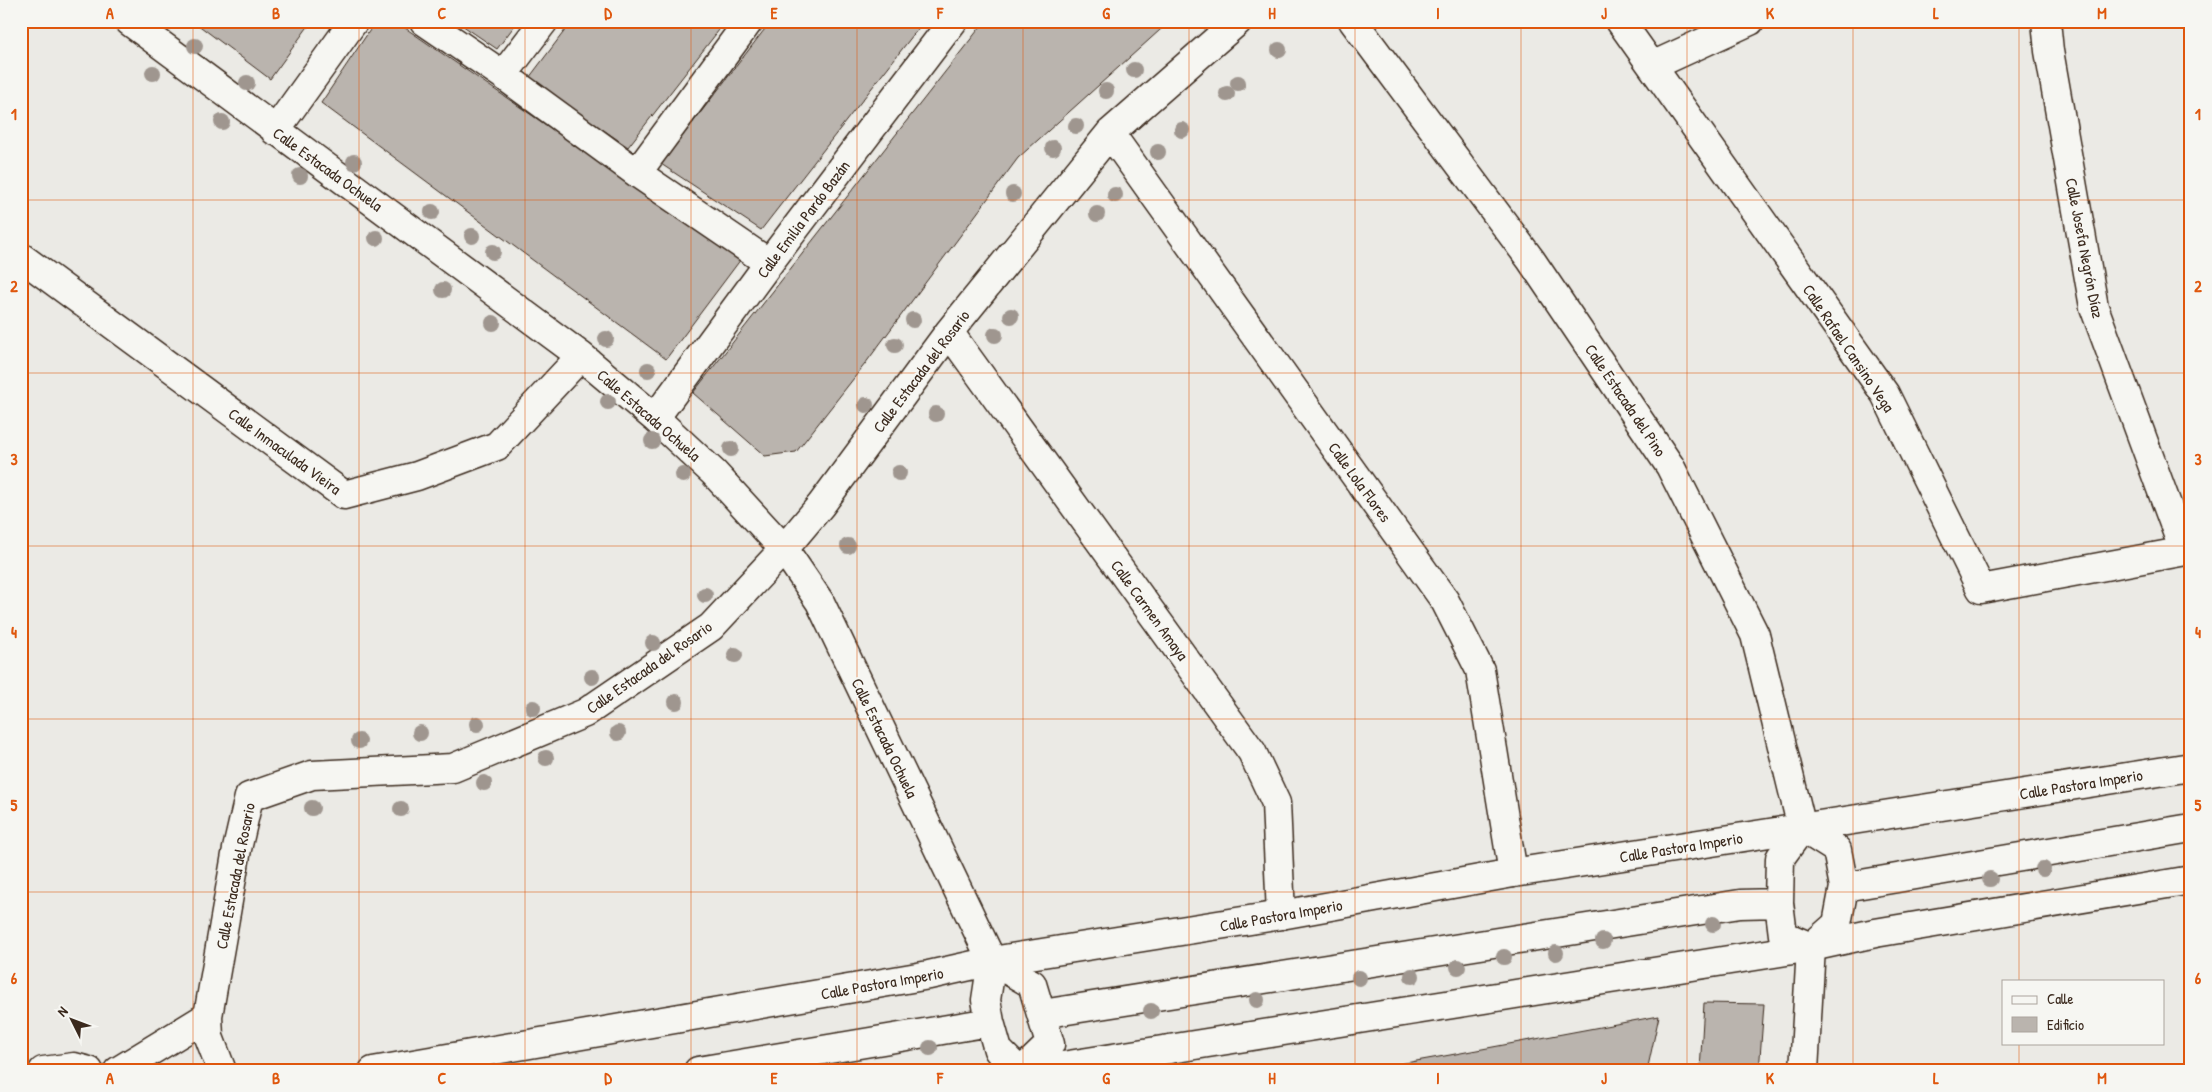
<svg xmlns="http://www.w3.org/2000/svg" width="2212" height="1092" viewBox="0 0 2212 1092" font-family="'Patrick Hand',sans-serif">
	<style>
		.building { fill: #bab4ae; stroke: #3b2a1e }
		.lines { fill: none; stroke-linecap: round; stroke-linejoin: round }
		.street-casing { stroke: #3b2a1e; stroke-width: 31 }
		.secondary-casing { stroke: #3b2a1e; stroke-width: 31 }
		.street { stroke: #f6f6f2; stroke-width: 28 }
		.secondary { stroke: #f6f6f2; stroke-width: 28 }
		.tree { fill: #9f968f }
		.grid { fill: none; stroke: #df570d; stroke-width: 1; stroke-opacity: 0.55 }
		.labels { text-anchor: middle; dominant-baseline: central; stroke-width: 4.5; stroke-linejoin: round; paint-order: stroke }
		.street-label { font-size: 16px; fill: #3b2a1e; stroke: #f6f6f2 }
		.neatline { fill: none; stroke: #df570d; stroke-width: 2 }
		.grid-label { font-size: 16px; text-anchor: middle; font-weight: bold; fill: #df570d }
	</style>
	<rect width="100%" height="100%" fill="#ebeae5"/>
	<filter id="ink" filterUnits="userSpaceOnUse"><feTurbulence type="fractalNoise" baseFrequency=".02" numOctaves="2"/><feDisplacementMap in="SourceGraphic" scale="10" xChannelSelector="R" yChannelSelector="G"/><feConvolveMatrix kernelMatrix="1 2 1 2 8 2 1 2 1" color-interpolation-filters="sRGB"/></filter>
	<g filter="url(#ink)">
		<path class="building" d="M193 21H312L270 79Z
			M376 21H395L741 259 666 359 321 103Z
			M456 21H518L497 49Z
			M572 21H726L628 147 529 78Z
			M771 21H924L761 230 661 164Z
			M985 21H1170L1018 158 865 364 796 452 765 456 693 393Z
			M1704 1003 1764 1004 1759 1071H1700Z
			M1659 1016 1647 1071H1360L1450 1055Z"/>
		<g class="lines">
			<g class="street-casing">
				<path id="street" d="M129 21 581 356 655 418 714 473 784 549 820 602 992 961
					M424 21 503 75 637 173 769 263
					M1353 21 1531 260 1670 466 1755 635 1802 828
					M1620 21 1885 394 1981 589 2191 550
					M2046 21 2049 51 2094 307 2184 551
					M1652 66 1750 21
					M503 75 544 21
					M275 131 354 21
					M1110 133 1445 601 1480 670 1513 873
					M637 173 749 21
					M21 257 344 495 417 476 497 446 581 356
					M949 332 1252 752 1276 803 1281 915
					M655 418 769 263 953 21
					M1802 828 1837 850 1844 887 1837 924 1811 947
					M1802 828 1780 858 1779 903 1783 935 1811 947
					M1844 887 2191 828
					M992 961 1032 984 1050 1044 1022 1071
					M992 961 986 1000 990 1022 998 1050 1019 1071
					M1042 1014 1740 904 1779 903
					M208 1016 209 1037 222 1071
					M118 1071 208 1016 237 849 249 797 312 775 453 768 585 713 711 627 784 549 821 505 949 332 1110 133 1238 21
					M698 1071 990 1022
					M1804 1071 1811 947"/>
			</g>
			<g class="secondary-casing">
				<path id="secondary" d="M43 1071 74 1067 89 1071
					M373 1071 929 975 992 961 1281 915 1513 873 2191 767
					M1031 1071 1811 947 1875 933 2191 880"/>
			</g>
			<use href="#street" class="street"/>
			<use href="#secondary" class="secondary"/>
		</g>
		<g class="tree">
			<circle cx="195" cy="46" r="8"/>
			<circle cx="1279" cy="50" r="8"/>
			<circle cx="1134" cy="70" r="8"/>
			<circle cx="153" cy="73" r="8"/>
			<circle cx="247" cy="83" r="8"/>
			<circle cx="1238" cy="83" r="8"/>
			<circle cx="1106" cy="91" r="8"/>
			<circle cx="1227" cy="94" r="8"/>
			<circle cx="222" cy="122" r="8"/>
			<circle cx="1076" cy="126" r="8"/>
			<circle cx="1182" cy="130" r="8"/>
			<circle cx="1053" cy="148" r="8"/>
			<circle cx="1158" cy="152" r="8"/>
			<circle cx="354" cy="162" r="8"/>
			<circle cx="300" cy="176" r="8"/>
			<circle cx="1013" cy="194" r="8"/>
			<circle cx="1115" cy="195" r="8"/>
			<circle cx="432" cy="212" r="8"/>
			<circle cx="1097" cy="214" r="8"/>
			<circle cx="472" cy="236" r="8"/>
			<circle cx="376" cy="238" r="8"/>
			<circle cx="493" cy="252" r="8"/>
			<circle cx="443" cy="290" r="8"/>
			<circle cx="1011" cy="316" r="8"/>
			<circle cx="913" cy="320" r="8"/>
			<circle cx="493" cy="323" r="8"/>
			<circle cx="995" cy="335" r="8"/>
			<circle cx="606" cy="339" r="8"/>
			<circle cx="895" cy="345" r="8"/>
			<circle cx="648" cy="370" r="8"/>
			<circle cx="608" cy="402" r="8"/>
			<circle cx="866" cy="405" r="8"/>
			<circle cx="936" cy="414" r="8"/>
			<circle cx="652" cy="441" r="8"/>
			<circle cx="731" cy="449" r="8"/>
			<circle cx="899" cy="473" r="8"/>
			<circle cx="683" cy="475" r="8"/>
			<circle cx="848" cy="546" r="8"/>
			<circle cx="705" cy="595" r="8"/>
			<circle cx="653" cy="643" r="8"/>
			<circle cx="735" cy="655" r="8"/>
			<circle cx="592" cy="677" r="8"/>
			<circle cx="676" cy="702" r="8"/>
			<circle cx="533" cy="708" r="8"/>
			<circle cx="477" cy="724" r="8"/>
			<circle cx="420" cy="733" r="8"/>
			<circle cx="618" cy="733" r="8"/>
			<circle cx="359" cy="741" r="8"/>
			<circle cx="546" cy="758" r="8"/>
			<circle cx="484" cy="783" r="8"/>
			<circle cx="312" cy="808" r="8"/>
			<circle cx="401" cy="809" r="8"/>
			<circle cx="2043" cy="869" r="8"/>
			<circle cx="1990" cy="879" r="8"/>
			<circle cx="1713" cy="924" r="8"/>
			<circle cx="1603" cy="941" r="8"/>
			<circle cx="1556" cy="953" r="8"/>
			<circle cx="1504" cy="957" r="8"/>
			<circle cx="1458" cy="967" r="8"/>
			<circle cx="1412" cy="976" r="8"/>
			<circle cx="1359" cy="978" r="8"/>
			<circle cx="1257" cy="1000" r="8"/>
			<circle cx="1151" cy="1011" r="8"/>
			<circle cx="930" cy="1048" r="8"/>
		</g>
	</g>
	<path class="grid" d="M193 21V1071M359 21V1071M525 21V1071M691 21V1071M857 21V1071M1023 21V1071M1189 21V1071M1355 21V1071M1521 21V1071M1687 21V1071M1853 21V1071M2019 21V981M21 200H2191M21 373H2191M21 546H2191M21 719H2191M21 892H2191M2019 1043V1071"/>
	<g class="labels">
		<g class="street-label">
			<text transform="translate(328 169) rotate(36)">Calle Estacada Ochuela</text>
			<text transform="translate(803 219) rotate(-53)">Calle Emilia Pardo Bazán</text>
			<text transform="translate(2085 248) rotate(79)">Calle Josefa Negrón Díaz</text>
			<text transform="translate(1849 348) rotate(56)">Calle Rafael Cansino Vega</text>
			<text transform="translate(921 371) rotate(-53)">Calle Estacada del Rosario</text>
			<text transform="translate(1626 400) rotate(56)">Calle Estacada del Pino</text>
			<text transform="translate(649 415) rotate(41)">Calle Estacada Ochuela</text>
			<text transform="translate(285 451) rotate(36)">Calle Inmaculada Vieira</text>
			<text transform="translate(1360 482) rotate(54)">Calle Lola Flores</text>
			<text transform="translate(1150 610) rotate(54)">Calle Carmen Amaya</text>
			<text transform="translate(649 667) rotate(-35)">Calle Estacada del Rosario</text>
			<text transform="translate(885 738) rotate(64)">Calle Estacada Ochuela</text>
			<text transform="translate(2081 784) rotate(-9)">Calle Pastora Imperio</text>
			<text transform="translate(1681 847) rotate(-9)">Calle Pastora Imperio</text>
			<text transform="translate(235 876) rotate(-79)">Calle Estacada del Rosario</text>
			<text transform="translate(1281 915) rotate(-10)">Calle Pastora Imperio</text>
			<text transform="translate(882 983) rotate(-10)">Calle Pastora Imperio</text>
		</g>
	</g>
	<rect width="2212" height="1092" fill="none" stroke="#f6f6f2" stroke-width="55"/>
	<rect x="2002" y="980" width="162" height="65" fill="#f6f6f2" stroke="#aba49d"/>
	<rect x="2012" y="996" width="25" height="8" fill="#f6f6f2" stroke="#aba49d"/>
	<text x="2047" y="1004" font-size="15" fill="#3b2a1e">Calle</text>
	<rect x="2012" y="1017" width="25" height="15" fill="#bab4ae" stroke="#aba49d"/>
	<text x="2047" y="1030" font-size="15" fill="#3b2a1e">Edificio</text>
	<g transform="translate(72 1020) rotate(312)" stroke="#f6f6f2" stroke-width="4" paint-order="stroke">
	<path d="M0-4L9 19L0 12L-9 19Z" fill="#3b2a1e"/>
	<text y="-8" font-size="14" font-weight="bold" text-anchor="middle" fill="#3b2a1e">N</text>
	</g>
	<rect x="28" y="28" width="2156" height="1036" class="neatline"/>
	<g class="grid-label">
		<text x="110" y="19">A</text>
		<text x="276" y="19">B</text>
		<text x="442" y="19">C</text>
		<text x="608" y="19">D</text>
		<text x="774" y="19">E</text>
		<text x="940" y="19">F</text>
		<text x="1106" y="19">G</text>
		<text x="1272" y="19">H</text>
		<text x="1438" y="19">I</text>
		<text x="1604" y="19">J</text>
		<text x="1770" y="19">K</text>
		<text x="1936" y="19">L</text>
		<text x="2102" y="19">M</text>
		<text x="14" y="120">1</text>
		<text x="2198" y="120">1</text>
		<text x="14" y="292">2</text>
		<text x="2198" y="292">2</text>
		<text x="14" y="465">3</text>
		<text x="2198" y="465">3</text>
		<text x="14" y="638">4</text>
		<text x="2198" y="638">4</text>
		<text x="14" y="811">5</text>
		<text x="2198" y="811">5</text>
		<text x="14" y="984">6</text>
		<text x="2198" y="984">6</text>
		<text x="110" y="1084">A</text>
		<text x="276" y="1084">B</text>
		<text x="442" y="1084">C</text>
		<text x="608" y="1084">D</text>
		<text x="774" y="1084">E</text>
		<text x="940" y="1084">F</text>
		<text x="1106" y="1084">G</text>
		<text x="1272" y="1084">H</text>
		<text x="1438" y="1084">I</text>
		<text x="1604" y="1084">J</text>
		<text x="1770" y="1084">K</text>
		<text x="1936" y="1084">L</text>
		<text x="2102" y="1084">M</text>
	</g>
</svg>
